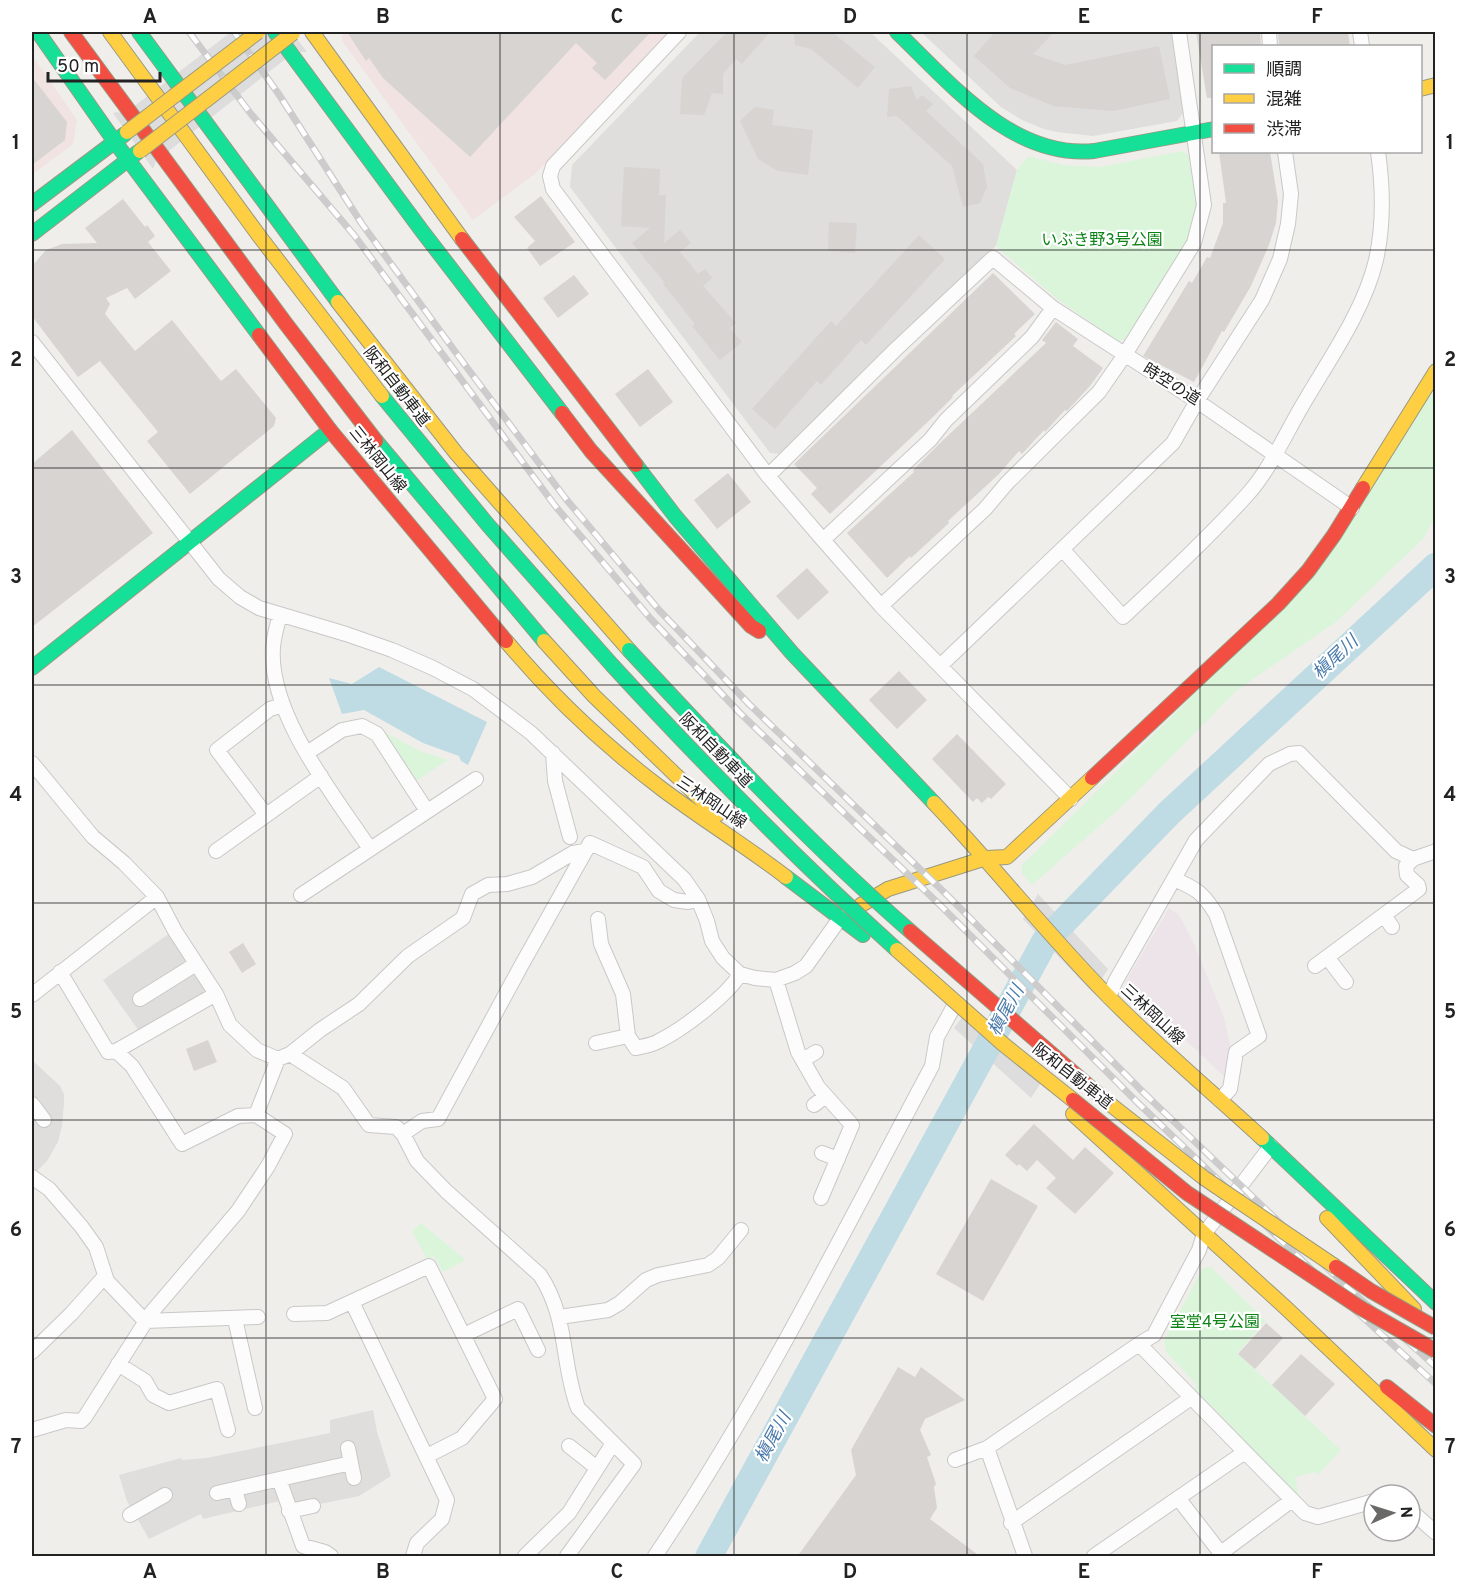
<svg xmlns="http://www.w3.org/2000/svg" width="1467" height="1588" viewBox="0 0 1467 1588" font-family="Overpass,'Noto Sans JP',sans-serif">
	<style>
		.residential { fill: #dfdedc }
		.commercial { fill: #f1e3e1 }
		.industrial { fill: #ede4e9 }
		.park { fill: #daf5da }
		.water { fill: #bfdbe3 }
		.pier { fill: #dedddd }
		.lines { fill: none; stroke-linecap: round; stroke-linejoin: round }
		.river { stroke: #bfdbe3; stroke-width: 27 }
		.building { fill: #d7d4d2 }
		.street-casing { stroke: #c9c8c7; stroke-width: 16 }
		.fast-casing { stroke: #999a82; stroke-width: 16 }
		.slow-casing { stroke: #999a82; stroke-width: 16 }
		.jam-casing { stroke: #999a82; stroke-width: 16 }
		.street { stroke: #fdfcfc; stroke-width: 14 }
		.fast { stroke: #16e098; stroke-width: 14 }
		.slow { stroke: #ffcf43; stroke-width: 14 }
		.jam { stroke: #f24e42; stroke-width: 14 }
		.rail-casing { stroke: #ccc; stroke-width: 7 }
		.rail { stroke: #fff; stroke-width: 4.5; stroke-dasharray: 14; stroke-linecap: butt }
		.fast-bridge-casing { stroke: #999a82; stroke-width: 16; stroke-linecap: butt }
		.slow-bridge-casing { stroke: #999a82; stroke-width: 16; stroke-linecap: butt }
		.jam-bridge-casing { stroke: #999a82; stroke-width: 16; stroke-linecap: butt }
		.fast-bridge { stroke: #16e098; stroke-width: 14 }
		.slow-bridge { stroke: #ffcf43; stroke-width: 14 }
		.jam-bridge { stroke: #f24e42; stroke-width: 14 }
		.grid { fill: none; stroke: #222; stroke-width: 1.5; stroke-opacity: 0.55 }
		.labels { text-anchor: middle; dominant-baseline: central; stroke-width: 4.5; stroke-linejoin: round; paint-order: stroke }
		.park-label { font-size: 16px; fill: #0c8416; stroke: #fff }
		.street-label { font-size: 16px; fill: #222; stroke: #fff }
		.water-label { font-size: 18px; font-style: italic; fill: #4a7aab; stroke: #fff }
		.neatline { fill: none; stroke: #222; stroke-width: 2 }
		.grid-label { font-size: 20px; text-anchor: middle; font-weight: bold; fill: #222 }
	</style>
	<rect width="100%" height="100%" fill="#f0eeeb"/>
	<path class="residential" d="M700 32H870L1017 170 996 246 780 454 770 453 570 187 572 165Z
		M921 32H1171L1184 112 1177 121 1093 136 1057 132 1044 129 1022 120 1001 107Z
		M170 933 208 991 141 1034 103 980Z
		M32 1060 60 1086 64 1094V1103L62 1126 58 1142 47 1161 34 1174 32 1173Z
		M373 1410 377 1432 391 1476 359 1496 315 1505H297L280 1501 203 1519 201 1514 149 1539 127 1501 119 1475 181 1458 182 1460 206 1458 330 1433V1420Z"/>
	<path class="commercial" d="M343 32H668L535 174 473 220 342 41Z
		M32 55 77 120 73 144 32 175Z"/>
	<path class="industrial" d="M1169 908 1179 915 1192 939 1224 1017 1231 1049 1228 1080 1125 983Z"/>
	<path class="park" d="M1182 151 1192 158C1194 174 1199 193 1197 209 1192 247 1148 305 1127 339L1118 341 1057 299 996 246 1017 170 1028 156 1062 165 1100 167Z
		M1435 380V518L1422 540 1337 621 1236 691 1129 800 1032 885 1022 873V865L1282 607Z
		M382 731 420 751 448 760 416 781Z
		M421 1223 466 1260 443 1272 434 1256 427 1259 412 1231Z
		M1211 1267 1266 1321 1237 1353 1341 1450 1318 1475 1315 1472 1295 1477 1299 1496 1195 1389 1197 1385 1167 1353 1164 1341 1203 1268Z"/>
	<path class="water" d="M379 667 487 722 468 765 461 761 459 756 423 743 364 710 342 714 329 678 352 684Z"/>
	<path class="pier" d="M231 32H292L307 52H300L298 49 156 161 153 169 113 113 118 112 124 114Z
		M1038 894 1108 969 1093 993 1023 919Z
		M971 1005 1048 1072 1031 1098 954 1028Z"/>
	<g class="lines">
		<path class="river" d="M709 1556 1045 941 1169 813 1436 566"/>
	</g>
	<path class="building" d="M347 32H651L605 80 592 68 597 63 576 43 470 157 383 78 369 58 366 61Z
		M727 32H770L742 64 736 59 723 74V94L712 93 704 115 680 114 682 78Z
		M794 32H832L875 67 858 88 811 49 795 45Z
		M995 32H1054L1033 54 1065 65 1159 46 1170 99 1113 111 1053 106 1010 88 974 56Z
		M1196 32H1260L1261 46H1214V98H1207Z
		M1278 32H1348L1350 46H1279Z
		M32 77 67 122 65 140 32 165Z
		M911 86 917 100 922 95 933 104 926 111 983 164 987 187 980 203 963 207 952 166 897 116 887 117 889 89Z
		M755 107 774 110 772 125 813 130 808 175 778 171 758 159 740 121Z
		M1219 152H1270L1278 201 1276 223 1269 245 1251 286 1224 332 1222 331 1194 382 1143 356 1189 281 1192 283 1207 257 1210 258 1223 223V203H1226Z
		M624 167 660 169 659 195H666L664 243 680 230 691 243 680 252 698 274 705 269 712 278 703 286 736 323 730 328 742 342 720 360 692 326 695 324 663 284 665 283 632 243 650 228 621 226Z
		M541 196 575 242 540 266 527 248 535 241 514 217Z
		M123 199 145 227 147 225 155 236 148 242 171 271 135 299 127 288 106 298 110 304 105 314 135 351 172 320 221 381 236 369 276 418 274 426 190 494 147 441 158 432 100 361 78 377 32 316 33 265 46 250 62 244 97 243 85 228Z
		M829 222 857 223 855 253 828 251Z
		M919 235 945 259 866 345 861 340 821 385 817 381 775 429 752 409 831 321 836 326Z
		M993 273 1035 314 1014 334 1016 336 952 396 953 397 934 416 830 514 811 494 817 488 794 464Z
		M574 275 589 294 558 318 543 298Z
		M1056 322 1078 339 1073 346 1103 368 1090 386 1067 411 1065 410 1045 432 1044 430 1022 454 1019 451 999 474 948 521 949 523 911 558 910 556 887 578 847 533 914 472 913 470 938 445 1046 343 1042 340Z
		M648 369 673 402 640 427 615 394Z
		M72 430 153 533 32 627V464Z
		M728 473 751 502 717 529 694 500Z
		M807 568 829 592 798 620 776 596Z
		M899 671 927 700 897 729 869 700Z
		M957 734 1006 784 991 799 988 797 982 803 977 798 973 802 932 759Z
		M243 943 256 964 242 973 229 952Z
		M208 1040 217 1062 194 1071 186 1049Z
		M1034 1124 1073 1160 1085 1147 1114 1173 1075 1214 1046 1188 1056 1178 1037 1160 1027 1171 1019 1164 1017 1166 1005 1155Z
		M991 1179 1038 1206 983 1301 936 1274Z
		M1266 1323 1283 1338 1255 1369 1238 1354Z
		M1301 1354 1335 1384 1305 1416 1272 1385Z
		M898 1367 915 1377 921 1367 965 1400 925 1419 920 1430 931 1455 927 1457 936 1484 934 1487 937 1508 930 1519 981 1557H797L856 1475 851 1450Z"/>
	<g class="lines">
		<g class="street-casing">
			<path id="street" d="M679 32 553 166 550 176 553 189 768 476 823 540 881 606 1071 799
				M1269 32 1270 46
				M1360 32 1362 46
				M32 342 219 579 240 597 259 608 346 634 392 650 433 668 473 689 531 733 684 879 698 899 707 921 712 941 723 958 740 974 755 978 776 980 795 973 806 966 841 917
				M768 476 895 350 993 258 1053 308 1197 401 1352 508
				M823 540 930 440 946 420 1032 337 1053 308
				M1063 550 1123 617C1166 577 1208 538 1247 495 1269 471 1285 435 1302 406 1328 361 1364 311 1376 260 1384 224 1383 187 1378 152
				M881 606 985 509 1007 483 1099 392 1124 356 1194 243 1204 205 1179 32
				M280 615C277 625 274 636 273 647 268 714 334 795 370 849
				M940 666 1173 443 1197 401 1262 300 1280 259 1288 224 1291 194 1285 152
				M307 753 342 730 362 726 377 734 427 811
				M553 753 555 781 570 837
				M32 763 93 837 124 863 157 897 175 931 216 994 230 1025 257 1050 278 1059
				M266 815 217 750 270 709 283 705
				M216 851 321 776
				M1174 879C1197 889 1203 893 1216 914L1259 1036 1236 1052 1230 1089 1220 1100
				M301 895 476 779
				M1384 915 1392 927
				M598 919 601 944 623 994 628 1036 636 1048C644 1046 653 1045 659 1041 683 1029 727 996 740 974
				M1327 957 1346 982
				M1315 966 1419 889 1418 885 1407 875 1406 866 1413 859
				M60 972 108 1052 116 1051
				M776 980 798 1052 818 1087 852 1125 821 1198
				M32 995 157 897
				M1109 997 1115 982 1196 840 1269 764 1290 754 1299 753 1396 851 1413 859 1436 851
				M140 999 196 964
				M596 1043 628 1036
				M290 1054 343 1088 369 1125 396 1127 403 1134 417 1161 446 1191 540 1275C569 1319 561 1364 578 1408L634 1464 567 1556
				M803 1060 816 1052
				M32 1104 44 1120
				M814 1105 826 1096
				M256 1115 278 1059 290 1054 320 1030 359 1004 408 956 463 918 472 894 488 885 507 884 532 877 573 853 585 851
				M403 1134 422 1121 438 1119 521 966 590 843 643 867 659 891 674 900 688 902 698 899
				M1271 1146 1204 1234 1199 1250 1154 1335 1139 1344 1305 1513 1318 1517 1374 1501
				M822 1153 838 1159
				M32 1177 49 1189 81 1226 96 1247 107 1281 145 1321 258 1317
				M352 1302 447 1500 442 1519 417 1543 413 1556
				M294 1314 327 1313 429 1266 495 1399 462 1438 427 1456
				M559 1317 608 1310 620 1303 646 1280 658 1275 708 1265 718 1258 741 1230
				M235 1319 255 1408
				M464 1335 518 1309 538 1350
				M32 1352 71 1314 105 1276
				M118 1364 145 1381 153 1395 169 1403 217 1389 228 1430
				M32 1430 66 1420 81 1421 85 1417 151 1313 238 1211 268 1166 285 1134 256 1115 238 1116 182 1144 132 1066 116 1051 216 994
				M569 1446 597 1468
				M348 1448 354 1478
				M987 1448 1025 1556
				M955 1460 987 1448 1139 1344
				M279 1479 303 1546 325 1552 331 1556
				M235 1489 239 1504
				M217 1493 351 1463
				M1178 1498 1223 1556
				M1410 1510 1436 1533
				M289 1511 313 1506
				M130 1515 165 1495
				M1011 1523 1191 1398
				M1221 1553 1292 1500
				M525 1556 569 1513 613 1443
				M655 1556C759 1402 844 1231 932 1066L937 1037 953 1008
				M1094 1556 1245 1452"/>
		</g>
		<g class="fast-casing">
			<path id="fast" d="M38 32 115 142 259 335
				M139 32 338 302
				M275 32 422 231 562 413
				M897 32C950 83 1012 159 1094 151L1214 129
				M32 204 125 134
				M32 234 138 152
				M382 396 488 525 612 665
				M376 441 544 641
				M636 465 675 516 792 653 934 803
				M32 668 330 430
				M786 877 863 935
				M1262 1138 1436 1303"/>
		</g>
		<g class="slow-casing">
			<path id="slow" d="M110 32 260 237 382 396
				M312 32 462 239
				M1420 89 1436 85
				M338 302 456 453 629 650
				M1363 488 1436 371
				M506 641C552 696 605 746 662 789 703 820 746 846 786 877
				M544 641 594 696 717 815
				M934 803C994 866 1047 934 1108 996 1157 1046 1211 1091 1262 1138
				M861 905 888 889 986 858 1007 857 1092 778
				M1073 1114 1286 1308 1436 1450
				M1327 1218 1414 1309"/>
		</g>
		<g class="jam-casing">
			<path id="jam" d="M71 32 286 324 376 441
				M462 239 636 465
				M259 335 330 430 506 641
				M562 413 591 451 751 626 759 631
				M1092 778 1278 604 1308 571 1334 535 1363 488
				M1387 1387 1436 1426"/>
		</g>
		<use href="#street" class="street"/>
		<use href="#fast" class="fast"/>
		<use href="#slow" class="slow"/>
		<use href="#jam" class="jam"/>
		<g class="rail-casing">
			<path id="rail" d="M189 32 251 114 354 235 556 507 650 618 740 713 941 906 1137 1102 1336 1293 1436 1384
				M234 32 278 93 362 224 465 365 566 499 659 610 749 704 949 897 1145 1094 1344 1284 1436 1367"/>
		</g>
		<use href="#rail" class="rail"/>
		<g class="fast-bridge-casing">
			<path id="fast-bridge" d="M629 650C719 747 810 844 910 931
				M612 665C703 764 797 860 897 950"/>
		</g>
		<g class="slow-bridge-casing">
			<path id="slow-bridge" d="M127 132 258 32
				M140 151 293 33
				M897 950 1003 1044 1073 1100
				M1106 1101 1204 1178 1336 1267"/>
		</g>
		<g class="jam-bridge-casing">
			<path id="jam-bridge" d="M910 931 1106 1101
				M1073 1100 1187 1193 1359 1307 1436 1351
				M1336 1267 1371 1291 1436 1328"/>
		</g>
		<use href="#fast-bridge" class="fast-bridge"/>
		<use href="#slow-bridge" class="slow-bridge"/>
		<use href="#jam-bridge" class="jam-bridge"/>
	</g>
	<path class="grid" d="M266 32V1556M500 32V1556M734 32V1556M967 32V1556M1200 32V1556M32 250H1436M32 468H1436M32 685H1436M32 903H1436M32 1120H1436M32 1338H1436"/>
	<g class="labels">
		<g class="park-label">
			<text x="1102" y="241">いぶき野3号公園</text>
			<text x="1215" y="1323">室堂4号公園</text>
		</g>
		<g class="street-label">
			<text transform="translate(1171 385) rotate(32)">時空の道</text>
			<text transform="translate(396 387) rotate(52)">阪和自動車道</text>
			<text transform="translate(377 460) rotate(51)">三林岡山線</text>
			<text transform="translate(715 751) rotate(46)">阪和自動車道</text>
			<text transform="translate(711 803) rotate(34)">三林岡山線</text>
			<text transform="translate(1152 1015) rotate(43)">三林岡山線</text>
			<text transform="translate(1072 1077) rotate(38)">阪和自動車道</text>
		</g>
		<g class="water-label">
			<text transform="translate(1336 658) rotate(-43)">槇尾川</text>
			<text transform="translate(1007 1011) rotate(-61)">槇尾川</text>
			<text transform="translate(774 1438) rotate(-61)">槇尾川</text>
		</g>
	</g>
	<rect width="1467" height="1588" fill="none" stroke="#ffffff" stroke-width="66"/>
	<rect x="1212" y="45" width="210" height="108" fill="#ffffff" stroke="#a7a7a7" stroke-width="1.5"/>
	<rect x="1224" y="64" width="30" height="9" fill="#16e098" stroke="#a7a7a7" stroke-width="1.5"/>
	<text x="1266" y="75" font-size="18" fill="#222222">順調</text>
	<rect x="1224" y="94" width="30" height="9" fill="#ffcf43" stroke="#a7a7a7" stroke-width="1.5"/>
	<text x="1266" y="105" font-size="18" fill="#222222">混雑</text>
	<rect x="1224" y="124" width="30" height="9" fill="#f24e42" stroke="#a7a7a7" stroke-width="1.5"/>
	<text x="1266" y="135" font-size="18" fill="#222222">渋滞</text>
	<g transform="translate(1392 1513) rotate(87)"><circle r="28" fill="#ffffff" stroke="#a7a7a7" stroke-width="1.5"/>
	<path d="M0-4.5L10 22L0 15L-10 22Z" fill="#6a6968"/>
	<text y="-9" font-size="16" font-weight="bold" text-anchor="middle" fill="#222222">N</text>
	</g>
	<path d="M48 72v9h112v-9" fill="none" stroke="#222222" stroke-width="3"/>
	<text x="57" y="72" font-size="18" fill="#222222" stroke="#ffffff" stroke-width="4.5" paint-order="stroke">50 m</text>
	<rect x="33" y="33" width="1401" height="1522" class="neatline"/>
	<g class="grid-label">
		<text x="150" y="23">A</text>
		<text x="383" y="23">B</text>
		<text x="617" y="23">C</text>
		<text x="850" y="23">D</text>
		<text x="1084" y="23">E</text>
		<text x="1317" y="23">F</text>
		<text x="16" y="149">1</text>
		<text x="1450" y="149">1</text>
		<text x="16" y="366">2</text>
		<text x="1450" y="366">2</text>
		<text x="16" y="583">3</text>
		<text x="1450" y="583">3</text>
		<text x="16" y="801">4</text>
		<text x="1450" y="801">4</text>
		<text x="16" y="1018">5</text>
		<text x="1450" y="1018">5</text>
		<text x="16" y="1236">6</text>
		<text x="1450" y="1236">6</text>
		<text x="16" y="1453">7</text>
		<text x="1450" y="1453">7</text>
		<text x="150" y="1578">A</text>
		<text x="383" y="1578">B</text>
		<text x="617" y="1578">C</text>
		<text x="850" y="1578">D</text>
		<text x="1084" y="1578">E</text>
		<text x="1317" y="1578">F</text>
	</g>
</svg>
